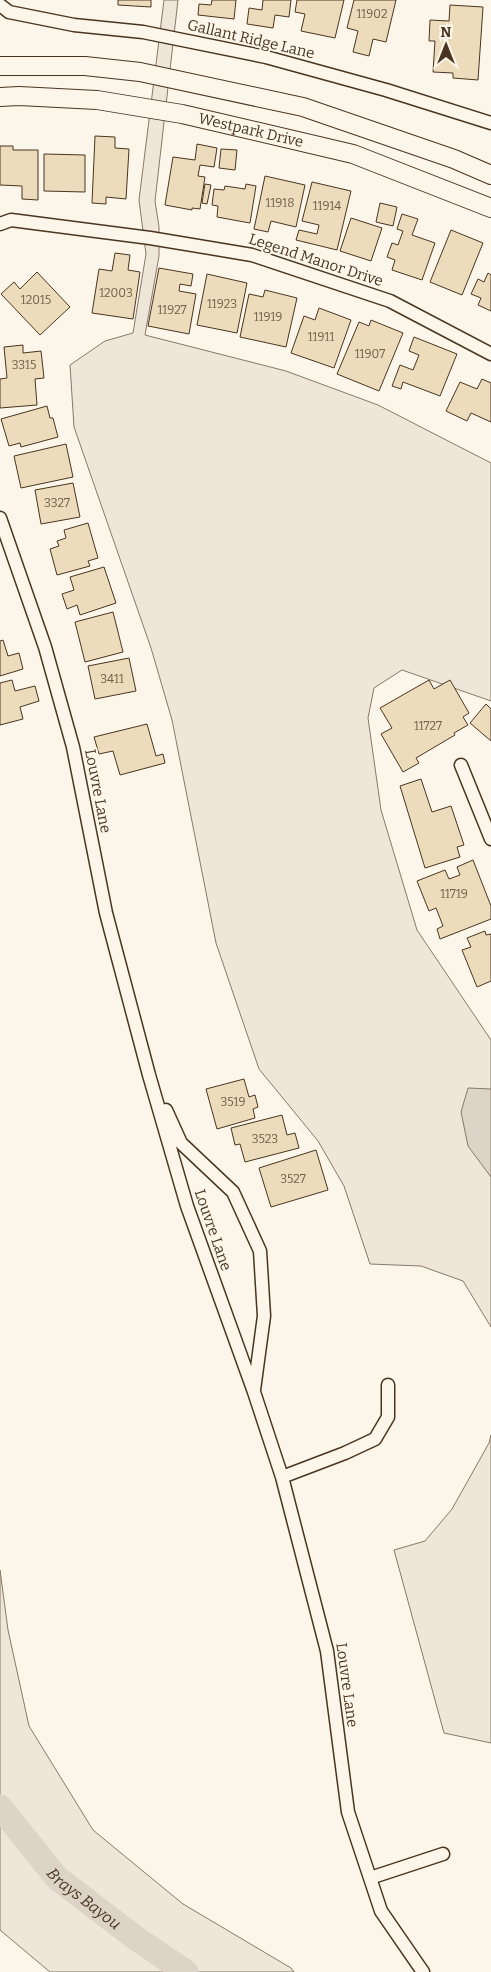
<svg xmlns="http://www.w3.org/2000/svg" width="491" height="1972" viewBox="0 0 491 1972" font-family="Bitter,serif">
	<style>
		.green { fill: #ede6d9; stroke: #887966 }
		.water { fill: #dcd4c6; stroke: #887966 }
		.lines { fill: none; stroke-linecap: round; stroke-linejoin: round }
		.river { stroke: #dcd4c6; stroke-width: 25 }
		.building { fill: #ecdcbc; stroke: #4a3520 }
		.street-casing { stroke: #4a3520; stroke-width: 15 }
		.secondary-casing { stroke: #4a3520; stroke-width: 20 }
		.street { stroke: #fbf6e9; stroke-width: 12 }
		.secondary { stroke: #fbf6e9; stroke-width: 18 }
		.labels { text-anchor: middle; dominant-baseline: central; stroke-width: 4; stroke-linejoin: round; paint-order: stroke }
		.number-label { font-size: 12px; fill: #725f47 }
		.street-label { font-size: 15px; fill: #4a3520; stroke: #fbf6e9 }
		.water-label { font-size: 16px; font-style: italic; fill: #4a3520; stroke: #fbf6e9 }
	</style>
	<rect width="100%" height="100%" fill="#fbf6e9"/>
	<path class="green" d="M164 0H178L155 201 159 227V256L145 335 286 371 378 405 491 463V701L402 670 374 688 368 718 381 810 417 930 491 1040V1327L463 1281 421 1266 370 1264 344 1186 318 1141 259 1069 216 943 172 720 151 648 74 427 70 365 105 341 133 333 146 254 139 200Z
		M491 1435V1743L444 1733 394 1550 425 1541 452 1509 489 1443Z
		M0 1570 8 1630 29 1726 93 1830 183 1904 291 1968 294 1972H50L0 1930Z"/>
	<path class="water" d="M468 1088 491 1089V1177L468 1146 461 1112Z"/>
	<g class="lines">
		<path class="river" id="s1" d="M0 1807 57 1878 137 1939 186 1972"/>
	</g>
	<path class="building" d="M118 0H151V7L118 5Z
		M212 0H236L234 19 198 15 199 4 211 5Z
		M263 0H291L289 17 275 15 273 28 247 24 249 8 262 10Z
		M297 0H344L335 38 301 31 305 14 295 12Z
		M354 0H396L386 42 373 39 369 56 353 52 358 31 347 28Z
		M450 5 483 7 478 80 453 78V73L433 72 435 41H429L430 20 449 21Z
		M95 136 115 137V148L129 149 126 199 106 197V204L92 203Z
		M197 144 217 148 214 167 200 165 198 176 205 177 200 209 192 208V210L165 205 173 157 195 160Z
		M0 146H13V150H38V200L22 199V186L0 185Z
		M221 149 237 150 235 170 219 168Z
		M44 154 85 155V192L44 191Z
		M265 176 305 185 296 227 271 221 268 232 254 229Z
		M312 182 351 191 337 250 296 240 299 230 317 234 319 225 302 221Z
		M205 184 211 185 207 204 202 203Z
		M246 184 256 186 250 223 217 217 218 206 212 205 214 189 224 190 225 186 245 189Z
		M380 203 397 207 393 226 376 222Z
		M402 214 418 219 412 235 435 243 422 280 392 270 395 260 387 257 392 243 398 245 403 231 397 229Z
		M351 218 382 228 371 261 340 251Z
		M451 230 483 243 462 295 430 282Z
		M115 253 130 255 128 270 140 272 133 319 92 313 99 269 112 271Z
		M159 268 193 274 191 286 180 284 179 291 196 294 189 334 148 326Z
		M37 272 70 307 40 335 1 294 14 282 20 289Z
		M488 273 491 275V311L478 305 481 298 471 294 478 279 484 282Z
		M207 274 247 283 237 333 197 325Z
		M265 290 297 298 286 347 240 337 249 294 263 297Z
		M319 308 351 320 334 368 291 353 304 316 315 320Z
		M371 320 403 333 379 391 337 374 359 322 369 326Z
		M414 337 457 354 440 396 403 382 401 389 392 386 400 365 413 370 419 355 409 351Z
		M23 345V353L41 351 44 378 35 379 37 405 0 408V379L7 378 4 347Z
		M482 379 491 383V422L471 413 467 421 446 411 460 382 477 389Z
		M47 406 50 418H53L58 437 21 447 20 443 9 446 1 419Z
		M66 444 73 477 21 488 14 456Z
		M73 483 80 517 41 524 35 490Z
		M88 523 98 558 88 561 90 566 57 575 50 549 59 546 57 541 66 538 64 530Z
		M104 567 116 603 80 615 77 605 67 609 62 594 74 590 70 577Z
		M113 612 123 652 85 662 75 622Z
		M3 640 8 656 19 653 23 669 0 676V641Z
		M129 658 136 691 95 699 88 666Z
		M12 680 15 691 35 686 39 701 20 707 23 719 0 725V683Z
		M429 680 434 689 450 680 469 713 463 717 468 725 454 733 455 735 416 758 419 763 403 772 381 734 392 728 380 708Z
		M486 704 491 709V741L470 723Z
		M147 724 156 756 163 754 165 763 120 775 113 751 99 754 94 737Z
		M421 779 432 812 451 806 464 845 457 847 460 857 425 868 400 786Z
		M473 860 491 906V919L440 939 437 929 443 926 436 908 429 911 417 881 445 870 449 879 460 875 457 867Z
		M485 931 486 935 491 934V981L477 987 462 950 471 947 467 938Z
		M244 1079 249 1097 255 1095 258 1107 253 1109 255 1118 217 1129 206 1089Z
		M282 1115 287 1135 295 1133 299 1148 245 1162 240 1144 235 1145 231 1128Z
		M316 1150 328 1190 271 1207 259 1168Z"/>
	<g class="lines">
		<g class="street-casing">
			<path id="street" d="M0 5 9 12 74 25 143 32 266 57 386 90 491 123
				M0 224 11 220 150 238 252 255 390 301 491 354
				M0 518 45 647 73 747 106 913 149 1075 187 1206 254 1392 282 1477 327 1651 348 1812 381 1911 423 1972
				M461 765 491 839
				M166 1110 181 1143 233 1192 260 1251 264 1316 254 1390
				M282 1477 345 1453 375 1439 388 1417V1385
				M370 1878 443 1854"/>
		</g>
		<g class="secondary-casing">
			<g id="secondary">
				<path d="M0 66H85L140 72 303 107 454 159 491 175"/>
				<path id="s2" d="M0 97 19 96 97 100 182 114 353 154 491 208"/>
			</g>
		</g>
		<use href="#street" class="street"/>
		<use href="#secondary" class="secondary"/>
	</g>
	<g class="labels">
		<g class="number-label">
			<text x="372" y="14">11902</text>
			<text x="280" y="203">11918</text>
			<text x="327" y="206">11914</text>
			<text x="116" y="293">12003</text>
			<text x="36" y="300">12015</text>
			<text x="222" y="304">11923</text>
			<text x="172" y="310">11927</text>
			<text x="268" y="317">11919</text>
			<text x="321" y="337">11911</text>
			<text x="370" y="354">11907</text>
			<text x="24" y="365">3315</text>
			<text x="57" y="503">3327</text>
			<text x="112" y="679">3411</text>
			<text x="428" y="726">11727</text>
			<text x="454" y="894">11719</text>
			<text x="233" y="1102">3519</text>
			<text x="265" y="1139">3523</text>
			<text x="293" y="1179">3527</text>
		</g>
		<g class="street-label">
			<text transform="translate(251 39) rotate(13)">Gallant Ridge Lane</text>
			<text stroke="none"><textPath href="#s2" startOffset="254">Westpark Drive</textPath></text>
			<text transform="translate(316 260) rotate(18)">Legend Manor Drive</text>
			<text transform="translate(98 791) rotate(79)">Louvre Lane</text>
			<text transform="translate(213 1230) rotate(71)">Louvre Lane</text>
			<text transform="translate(347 1685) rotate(82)">Louvre Lane</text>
		</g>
		<g class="water-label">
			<text stroke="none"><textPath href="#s1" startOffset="125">Brays Bayou</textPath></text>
		</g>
	</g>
	<g transform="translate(446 45)" stroke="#fbf6e9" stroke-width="4" paint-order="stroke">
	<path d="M0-4L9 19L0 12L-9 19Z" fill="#4a3520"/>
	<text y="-8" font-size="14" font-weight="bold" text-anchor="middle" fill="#4a3520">N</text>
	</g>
</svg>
